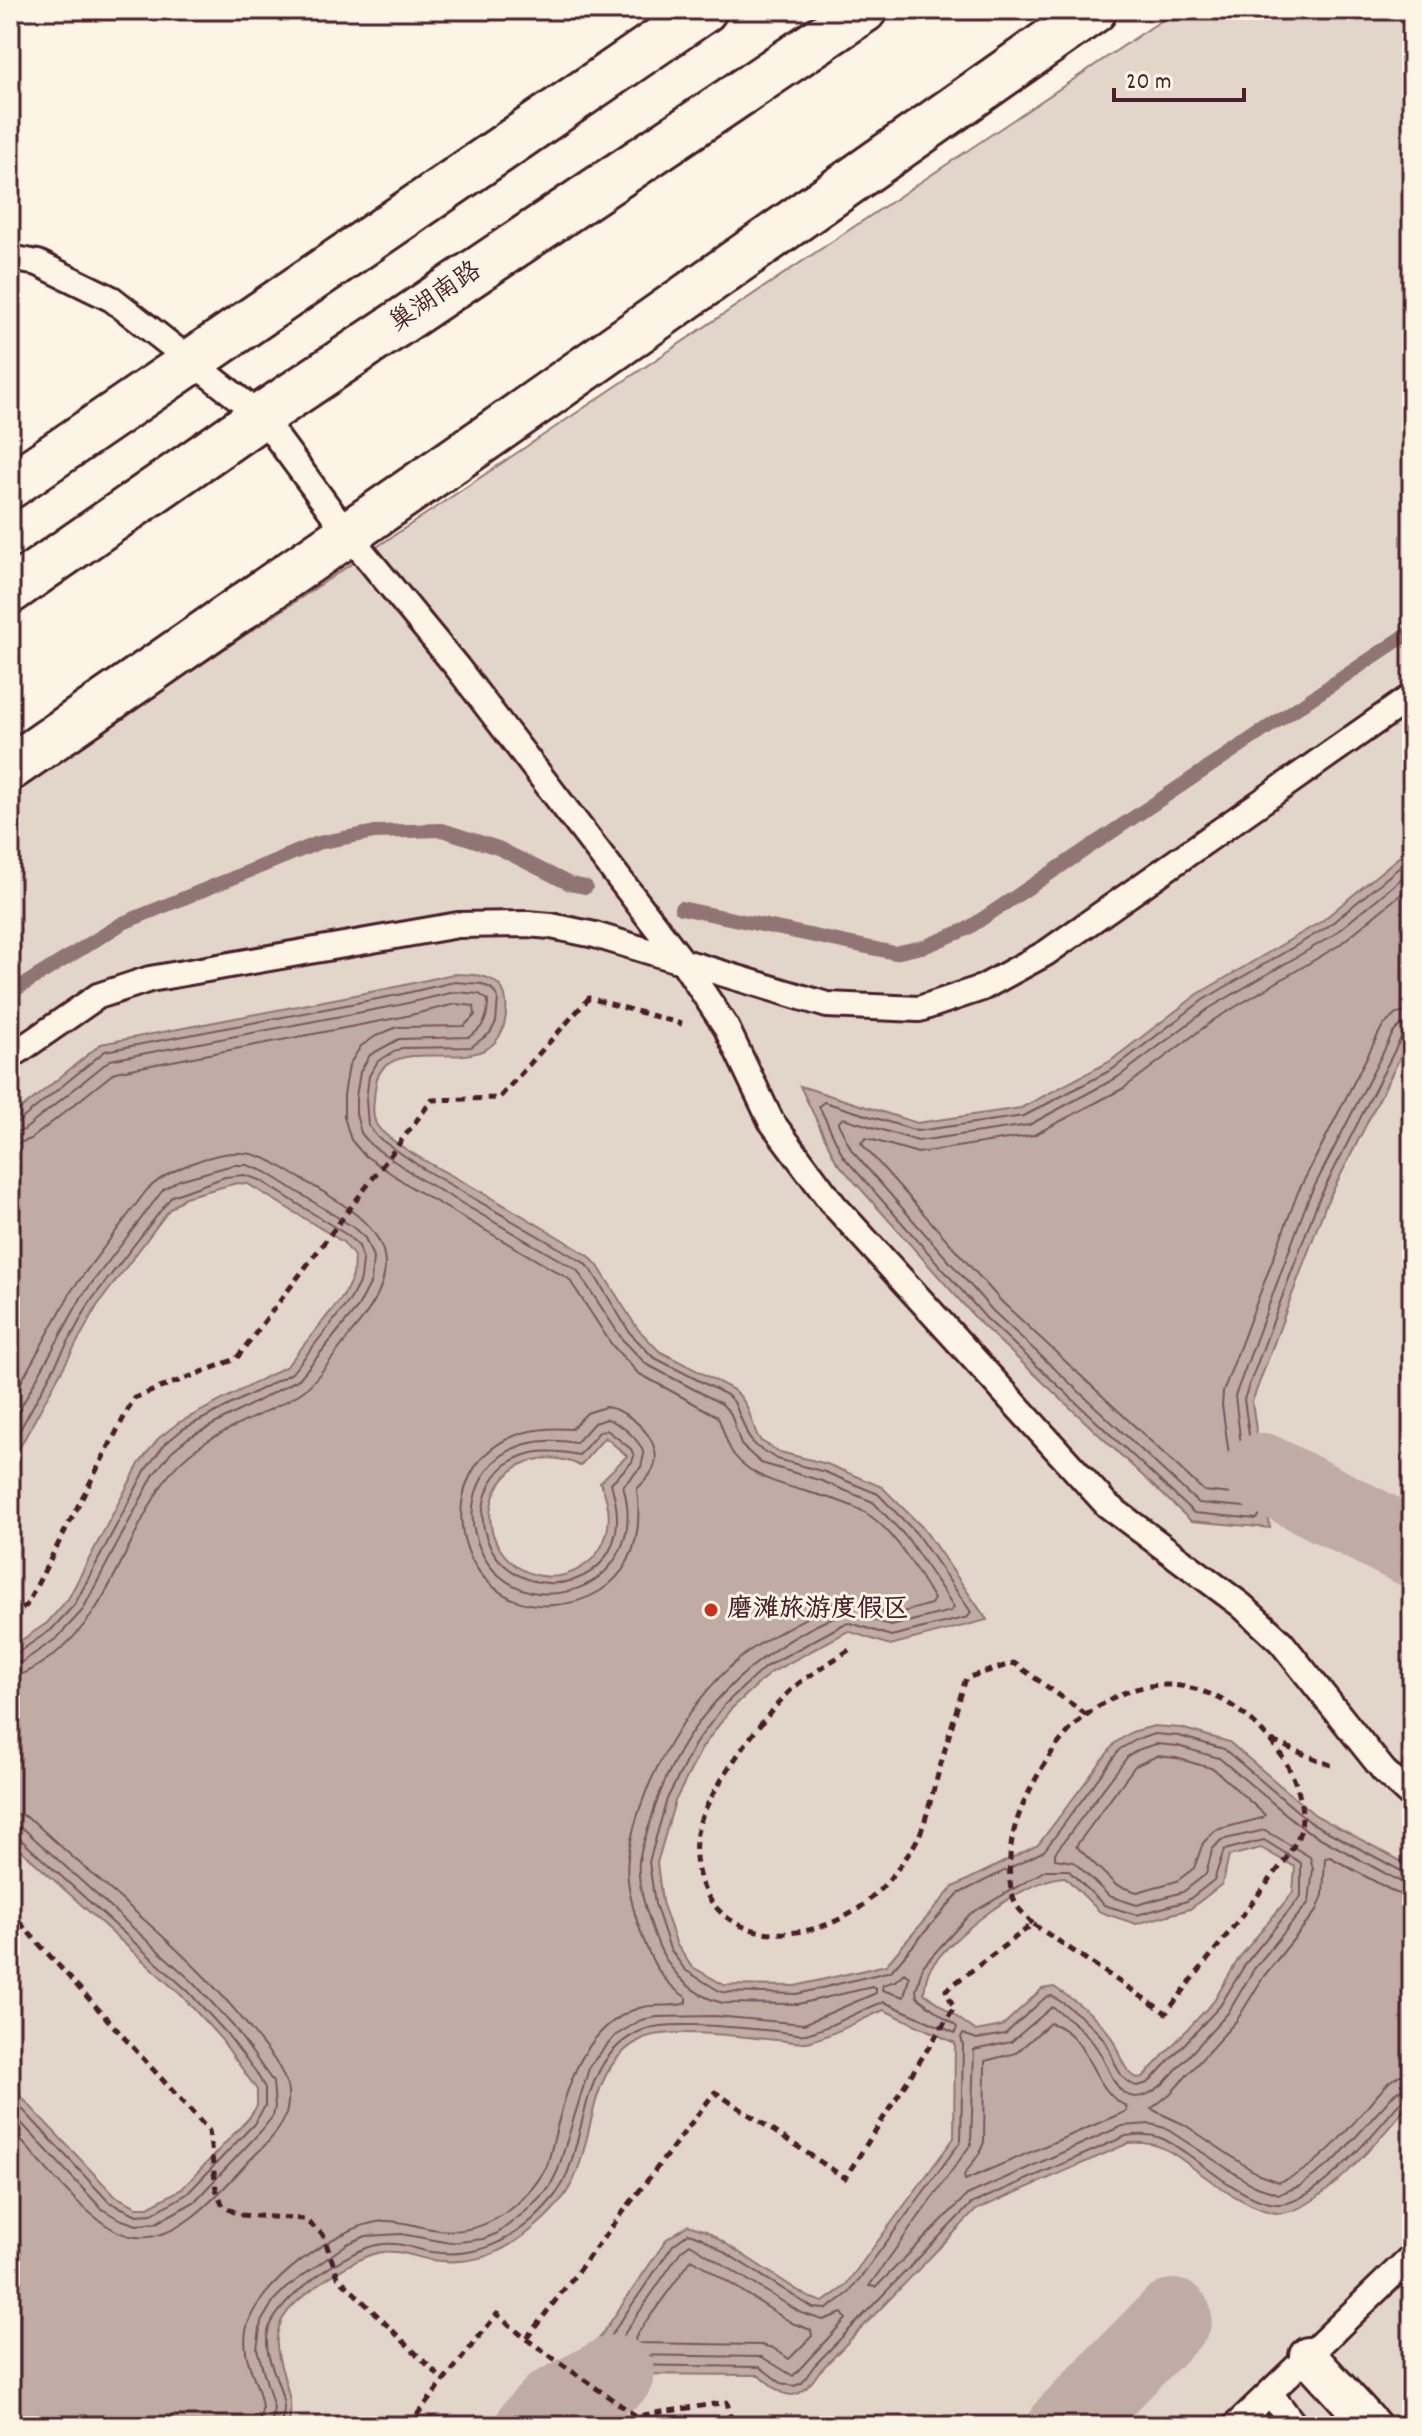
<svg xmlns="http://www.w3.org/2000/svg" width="1422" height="2436" viewBox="0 0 1422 2436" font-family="Dekko,'LXGW WenKai TC',sans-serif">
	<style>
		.green { fill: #e2d5ca; stroke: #967a7a; stroke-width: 2 }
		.water { fill: #c0aca5; stroke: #917474; stroke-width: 2; fill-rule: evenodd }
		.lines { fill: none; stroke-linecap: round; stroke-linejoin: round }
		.shore { stroke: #79575c; stroke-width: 2 }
		.stream { stroke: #917474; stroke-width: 14 }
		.river { stroke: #c0aca5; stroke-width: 78 }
		.service-casing { stroke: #4a1f2b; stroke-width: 30 }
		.pedestrian-casing { stroke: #4a1f2b; stroke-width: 42 }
		.minor-casing { stroke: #4a1f2b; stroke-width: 50 }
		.primary-casing { stroke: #4a1f2b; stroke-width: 50 }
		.path { stroke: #4a1f2b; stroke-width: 5; stroke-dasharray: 8 6; stroke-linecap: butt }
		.service { stroke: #fcf5e5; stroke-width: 24 }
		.pedestrian { stroke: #fcf5e5; stroke-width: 36 }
		.minor { stroke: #fcf5e5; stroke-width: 44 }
		.primary { stroke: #fcf5e5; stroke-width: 44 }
		.poi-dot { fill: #c8321e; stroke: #fcf5e5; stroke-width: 3 }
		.labels { text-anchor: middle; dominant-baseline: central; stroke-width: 6; stroke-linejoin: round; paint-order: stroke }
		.street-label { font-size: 26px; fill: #4a1f2b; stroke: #fcf5e5 }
		.poi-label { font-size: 26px; font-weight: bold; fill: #4a1f2b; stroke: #fcf5e5; text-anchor: start }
	</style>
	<rect width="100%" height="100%" fill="#fcf5e5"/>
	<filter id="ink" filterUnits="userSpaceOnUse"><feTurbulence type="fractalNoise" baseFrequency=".0125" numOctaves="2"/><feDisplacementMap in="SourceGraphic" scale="16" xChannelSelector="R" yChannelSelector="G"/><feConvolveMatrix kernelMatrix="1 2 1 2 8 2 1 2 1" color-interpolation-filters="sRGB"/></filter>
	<g filter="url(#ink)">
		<path class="green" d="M1177 10H1412V2426H10V793Z"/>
		<path class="water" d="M1412 846V1034L1326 1204 1252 1402 1270 1528 1191 1521 980 1323 836 1161 800 1086 917 1123 1021 1108 1109 1062 1198 994 1322 921Z
			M453 974C469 975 487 973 499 985 507 993 507 1004 506 1014 499 1081 425 1041 390 1063 376 1070 375 1085 374 1100 373 1107 373 1117 376 1124 386 1142 447 1173 467 1184 508 1207 549 1231 589 1256L598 1266 637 1328 659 1351 732 1389 741 1397 747 1407 757 1435 761 1441 780 1452 827 1464 882 1487 923 1528 987 1620 890 1645 848 1631 770 1673 730 1710 702 1748 675 1801 657 1863 662 1902 677 1945 691 1966 724 1985 795 1986 886 1965 953 1887 1038 1845 1115 1743 1132 1732 1154 1726 1181 1728 1229 1742 1315 1815 1412 1867V2100C1387 2130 1319 2216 1277 2213 1253 2211 1219 2187 1200 2173 1174 2154 1162 2141 1129 2143L976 2210 819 2372C797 2405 787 2399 759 2375L615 2374 594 2346 667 2239 688 2225 706 2231 808 2297 823 2302 844 2287 954 2138 955 2043 884 2010C866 2017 824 2040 806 2042 797 2044 785 2040 776 2040 748 2037 668 2027 644 2038 588 2064 596 2131 574 2179 566 2197 551 2213 536 2226 504 2253 475 2266 431 2260 415 2257 400 2250 384 2252 360 2253 304 2292 288 2311 257 2349 301 2386 288 2426H10V2085L115 2196 137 2207H148L182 2189 248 2119 257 2106V2090L221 2039 182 1996 10 1840V1648L47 1623 68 1599 139 1464 159 1438 178 1423 287 1366 344 1295 353 1276 354 1256 343 1242 248 1184 237 1183 185 1197 169 1210 97 1306 10 1465V1118L101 1044 396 987ZM605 1437 627 1456 600 1482C638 1562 542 1610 500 1549 491 1535 488 1518 492 1502 496 1484 510 1468 527 1462 546 1456 563 1457 580 1466ZM1261 1848 1295 1867 1293 1892 1239 1958 1214 2001 1143 2077 1138 2078C1122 2072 1120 2051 1111 2037 1099 2016 1073 2000 1054 1987L1042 1989 1002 2026 976 2031 924 1993C925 1986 926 1976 930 1969 951 1936 1026 1878 1065 1877L1100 1912 1136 1924 1190 1909 1222 1884 1229 1856Z"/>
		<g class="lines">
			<path class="shore" d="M1412 857 1326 928 1203 1000 1113 1069 1024 1116 917 1131 824 1102 819 1106 843 1156 986 1318 1194 1513 1257 1519 1260 1514 1244 1399 1318 1201 1401 1038 1412 1033
				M1412 870 1332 936 1208 1009 1118 1077 1029 1125 918 1141 843 1118 838 1123 852 1151 993 1311 1198 1503 1245 1507 1248 1503 1235 1396 1309 1197 1393 1033 1401 1025 1412 1023
				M1412 885 1338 946 1215 1019 1124 1088 1034 1135 918 1153 866 1138 861 1143 1002 1302 1204 1491 1231 1494 1234 1490 1222 1405 1223 1392 1298 1192 1382 1027 1396 1014 1412 1011
				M10 1123 18 1122 105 1051 398 995 454 982 482 984 492 989 498 998 496 1022 490 1033 471 1047 401 1048 378 1061 369 1076 366 1100 368 1125 377 1137 425 1170 583 1262 592 1271 630 1333 653 1357 727 1395 734 1402 749 1438 757 1447 777 1459 825 1472 878 1494 916 1533 971 1612 968 1617 891 1636 851 1623 844 1624 765 1667 725 1704 695 1744 667 1799 649 1862 655 1904 670 1949 685 1970 721 1992 797 1994 891 1971 958 1894 1044 1851 1120 1749 1136 1740 1155 1734 1179 1736 1224 1749 1310 1822 1405 1873 1412 1874
				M10 1133 24 1130 110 1060 399 1005 455 992 479 994 488 1000C488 1018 484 1028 469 1037L399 1039 370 1055 360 1072 356 1097V1114L361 1133 371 1145 420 1179 577 1270 622 1339 646 1364 722 1404 731 1414 741 1445 761 1463 822 1481 873 1502 908 1539 954 1607 951 1611 891 1626 854 1613H843C750 1652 679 1721 651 1820 647 1833 641 1847 639 1861 637 1884 646 1911 654 1933 664 1965 688 1995 723 2003L798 2004 872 1987 876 1989V1993L804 2024 715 2016 657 2017 641 2020 616 2035 590 2065 558 2170 549 2188 526 2211 498 2233 483 2239 451 2243 401 2234 366 2236 347 2244 286 2288 274 2300 261 2322 257 2349 274 2408 271 2426
				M10 1146 31 1139 115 1072 402 1017 456 1004 474 1006 475 1015 464 1026 397 1027 376 1036 361 1046 349 1065 344 1095V1117L351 1140 364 1155 414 1189 569 1279 612 1345 638 1373 717 1416C724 1428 725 1443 734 1455 762 1491 825 1489 864 1512 894 1529 916 1570 934 1599L931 1604C919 1607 902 1614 890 1613 869 1611 854 1594 832 1605 806 1618 776 1632 752 1649 691 1693 638 1784 628 1858 625 1878 632 1905 638 1924 648 1954 658 1980 687 1998V2003C673 2008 654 2003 639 2008 573 2030 563 2108 547 2166 525 2206 485 2236 438 2230 419 2228 403 2220 384 2221 340 2224 254 2285 246 2331 241 2362 260 2381 262 2408 262 2413 259 2420 259 2426
				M10 1402 72 1290 146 1191C165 1171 214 1151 241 1153 252 1153 263 1157 273 1162 346 1208 434 1237 352 1332 341 1346 314 1385 302 1392 257 1421 196 1434 166 1479 124 1540 111 1615 48 1659 35 1667 25 1676 10 1677
				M605 1407C628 1409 661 1438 655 1464 652 1475 644 1481 637 1489 642 1529 636 1568 600 1591 585 1600 571 1604 554 1605 438 1615 417 1417 571 1429L587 1413Z
				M607 1419C622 1424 639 1439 644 1454L641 1467 623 1486C656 1600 500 1635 475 1534 469 1512 474 1489 487 1470 508 1442 543 1437 576 1443L594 1423Z
				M10 1427 82 1296 163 1190 179 1180 233 1165H247L266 1172 353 1227 365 1238 373 1257 371 1282 358 1307 299 1379 188 1438 172 1451 154 1474 82 1611 57 1638 22 1662 10 1664
				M607 1430 631 1449 634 1456 632 1462 611 1483C615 1499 619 1514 616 1531 603 1603 499 1599 484 1529 480 1511 485 1491 495 1476 516 1448 549 1449 579 1455L599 1432Z
				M10 1448 90 1302 172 1196 225 1177 244 1175 260 1180 347 1235 359 1246 363 1260 361 1279 350 1300 292 1373 183 1429 165 1444 146 1469 75 1604 51 1630 17 1653 10 1654
				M1157 1756 1176 1758 1214 1769 1265 1815 1262 1818 1216 1830 1203 1843 1194 1868 1177 1881 1137 1892 1116 1885 1076 1846 1135 1766Z
				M10 1813 22 1815 33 1821C107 1891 193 1953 255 2035 266 2049 279 2063 285 2080 290 2091 289 2110 283 2121 275 2137 260 2150 248 2162 221 2191 176 2247 130 2236 90 2227 39 2159 10 2128
				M10 1825 25 1830 194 1983 234 2027 273 2082 275 2107 273 2116 261 2131 194 2202 156 2223 137 2225 119 2219 102 2209 10 2111
				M10 1835 19 1838 188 1991 227 2034 256 2072 265 2088V2106L254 2124 187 2194 152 2214 137 2215 109 2202 10 2096
				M1412 1884 1401 1882 1304 1829 1219 1758 1178 1746 1156 1744 1140 1749 1128 1756 1055 1853V1859L1074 1862 1109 1896 1137 1905 1183 1892 1206 1874 1212 1850 1221 1840 1265 1830 1310 1857 1313 1869 1309 1902 1254 1969 1228 2013 1163 2084C1117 2122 1113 2068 1094 2044 1084 2030 1067 2017 1052 2007L1011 2042 974 2050 971 2144 869 2286 876 2287 967 2195 1122 2126 1150 2124 1165 2128 1254 2186 1279 2194 1300 2186 1335 2160 1397 2091 1412 2086
				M1412 1896 1396 1893 1330 1857 1325 1858 1323 1895 1317 1910 1264 1976 1237 2020 1171 2093 1151 2109 1185 2125 1259 2175 1279 2182C1324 2168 1358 2115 1389 2082L1400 2075 1412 2074
				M904 1973 909 1977 904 1997 882 1990 883 1985 895 1981Z
				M1050 2023C1091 2034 1090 2090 1126 2106L1127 2111 965 2180 964 2175 979 2154 984 2142 985 2061 1016 2053Z
				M690 2244 801 2313 823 2320 842 2313 846 2319 793 2376 762 2357 624 2355 618 2343 681 2251Z
				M692 2259 792 2323 811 2330 812 2336 789 2359 773 2348 761 2345 636 2343 635 2339 638 2333Z
				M281 2426C281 2420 284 2414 284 2408 283 2382 262 2359 268 2332 275 2300 351 2246 383 2244 400 2242 414 2249 431 2252 471 2258 506 2244 535 2217 548 2204 561 2191 567 2174 587 2123 584 2054 643 2030 669 2019 746 2029 775 2031 784 2032 796 2035 805 2034 827 2030 861 2009 884 2002L955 2033 957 2027 917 1997 916 1990 923 1966 970 1914 1046 1870H1068L1104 1905 1137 1915 1187 1901 1214 1880 1224 1850 1264 1840 1301 1863V1896L1246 1963 1220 2006 1148 2083 1137 2086C1114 2080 1115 2052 1101 2036 1087 2020 1070 2007 1052 1996L1046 1997 1005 2034 977 2039 963 2034 961 2037 963 2045 961 2141 849 2293 827 2309 813 2308 702 2238 689 2233 673 2245 605 2344 618 2365 760 2367 781 2383 794 2386 802 2383 814 2366 971 2204 1126 2136C1157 2131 1168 2140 1193 2158 1213 2173 1252 2204 1278 2204 1317 2205 1379 2127 1403 2099L1412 2096"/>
			<path class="stream" d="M681 908 895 953 926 946 967 929 1412 631
				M10 993 123 923 318 843 375 832 442 830 498 848 570 884 586 887"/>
			<path class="river" d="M1262 1472 1412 1548
				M535 2426 553 2407 615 2374
				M1067 2426 1173 2318"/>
			<g class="service-casing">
				<path id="service" d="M10 258 38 263 112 299 261 416 347 533 457 667 683 962 726 1027 771 1121 833 1204 1107 1505 1241 1605 1281 1642 1384 1771 1412 1797
					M10 1057 98 996 150 979 458 925 527 924 551 926 595 935 827 1005 919 1009 982 988 1046 953 1412 696
					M1270 2393 1295 2426
					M1235 2426 1412 2256"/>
			</g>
			<g class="pedestrian-casing">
				<path id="pedestrian" d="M1308 2356 1372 2426"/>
			</g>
			<g class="minor-casing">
				<path id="minor" d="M10 768 489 436 1094 10"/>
			</g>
			<g class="primary-casing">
				<path id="primary" d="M10 486 704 10
					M10 591 261 416 864 10"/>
			</g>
			<path class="path" d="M10 1616 26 1606 134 1398 236 1359 432 1100 499 1098 589 998 682 1024
				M849 1650C832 1661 814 1672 798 1684 769 1707 707 1792 698 1828 693 1848 696 1874 706 1893 737 1950 817 1939 862 1906 881 1892 909 1857 919 1836 927 1818 931 1797 937 1778 946 1745 956 1711 966 1678L1014 1663 1087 1715
				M1272 1741 1333 1766
				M10 1912 209 2131 216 2189 223 2206 240 2215 305 2219 323 2235 338 2277 444 2381
				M526 2339 636 2416 727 2402 733 2426
				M408 2426 497 2314 526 2339 715 2092 845 2178 954 2008 946 1990 1033 1924 1166 2013 1286 1859C1290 1851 1297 1841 1300 1832 1307 1805 1294 1773 1279 1752 1205 1651 1097 1669 1039 1773 1024 1800 1011 1827 1010 1858 1009 1873 1009 1893 1017 1906 1021 1912 1028 1918 1033 1924"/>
			<use href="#service" class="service"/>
			<use href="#pedestrian" class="pedestrian"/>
			<use href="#minor" class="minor"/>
			<use href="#primary" class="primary"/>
		</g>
	</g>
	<circle class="poi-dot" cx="711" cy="1610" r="8"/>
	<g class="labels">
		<g class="street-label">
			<text transform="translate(436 298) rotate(-34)">巢湖南路</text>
		</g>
		<g class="poi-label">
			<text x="727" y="1610">磨滩旅游度假区</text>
		</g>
	</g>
	<rect width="1422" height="2436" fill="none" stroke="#fcf5e5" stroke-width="40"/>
	<rect x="20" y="20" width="1382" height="2396" fill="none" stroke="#4a1f2b" stroke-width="3" filter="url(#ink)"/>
	<path d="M1114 88v12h130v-12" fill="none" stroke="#4a1f2b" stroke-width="4"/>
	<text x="1126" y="88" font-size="24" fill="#4a1f2b" stroke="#fcf5e5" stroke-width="6" paint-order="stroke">20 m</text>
</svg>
